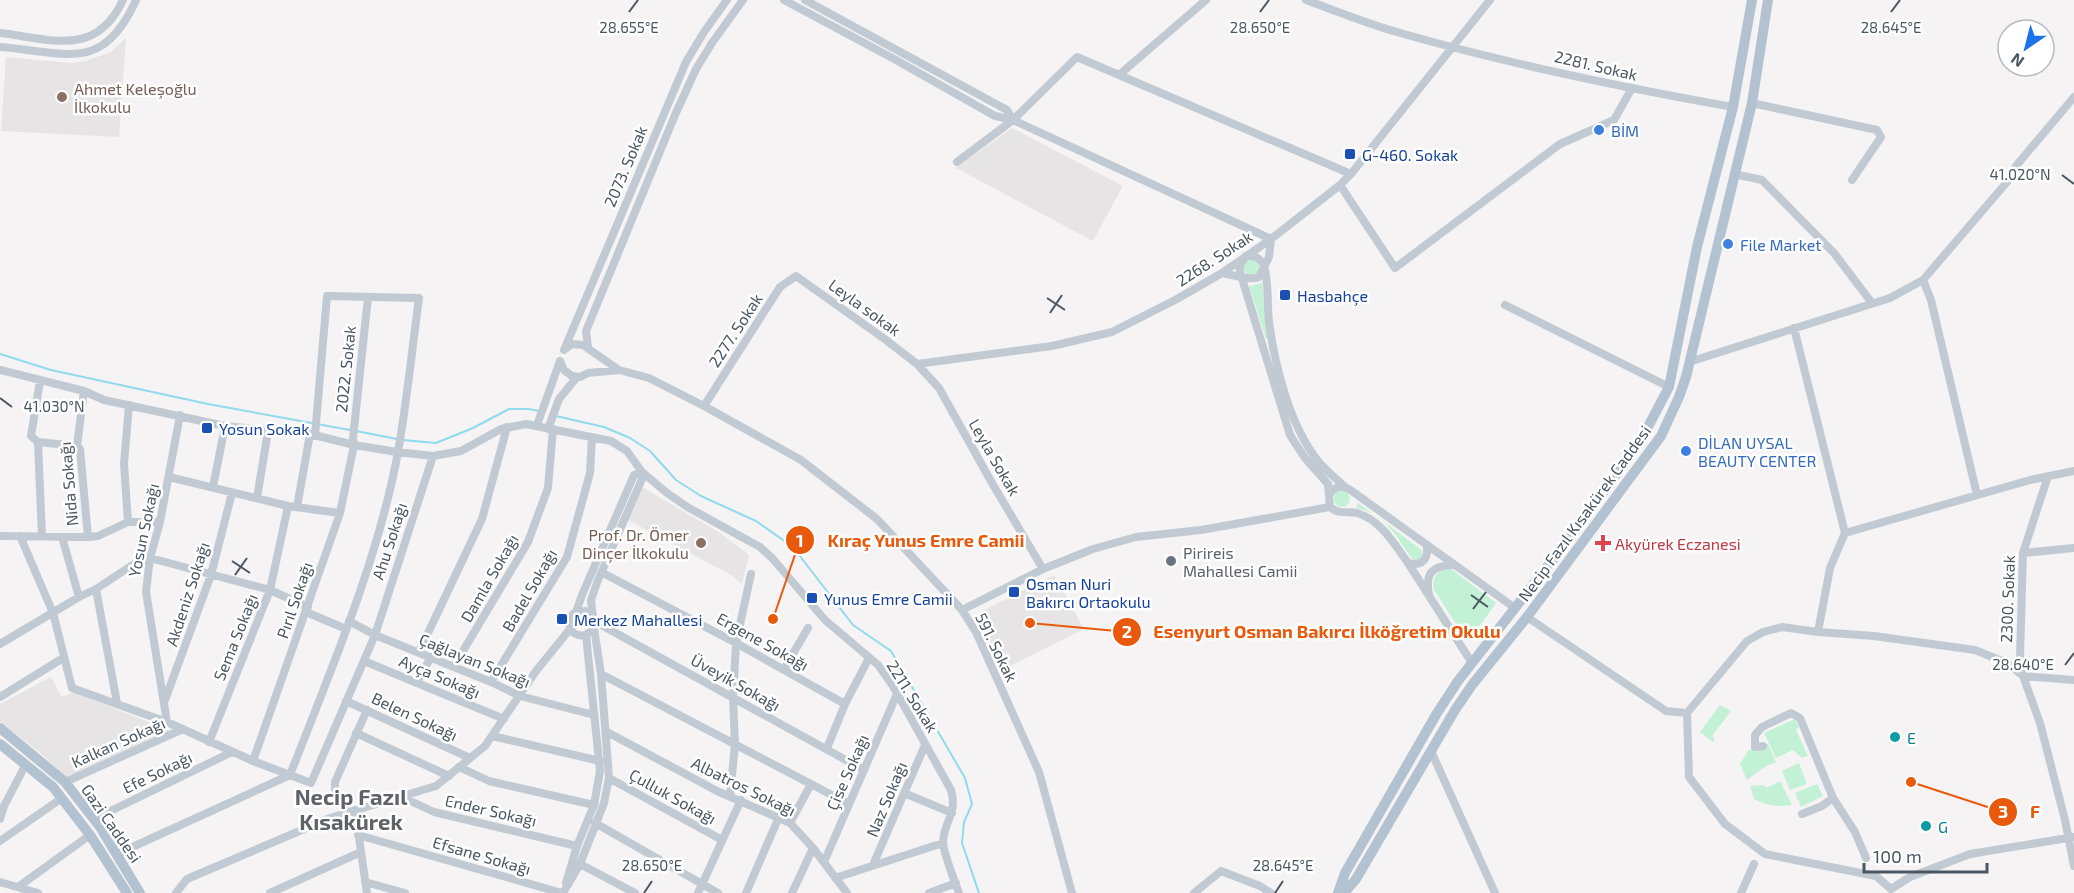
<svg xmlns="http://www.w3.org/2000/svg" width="2074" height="893" viewBox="0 0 2074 893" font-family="'Exo 2',sans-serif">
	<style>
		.education { fill: #e6e4e5 }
		.green { fill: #c3f1d5 }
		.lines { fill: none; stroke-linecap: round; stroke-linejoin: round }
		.stream { stroke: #90daee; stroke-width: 2 }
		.minor { stroke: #c1cad2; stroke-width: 8 }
		.major { stroke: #b3c2d1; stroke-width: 10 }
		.ticks { fill: none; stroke: #4a5661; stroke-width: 2 }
		.education-dot { fill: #8d6e63; stroke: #fff; stroke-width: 2 }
		.shop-dot { fill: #3f7fe0; stroke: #fff; stroke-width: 2 }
		.transit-dot { fill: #1a4fb4; stroke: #fff; stroke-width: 2 }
		.health-dot { fill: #e0444e; stroke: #fff; stroke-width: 2 }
		.worship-dot { fill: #6b7280; stroke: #fff; stroke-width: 2 }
		.culture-dot { fill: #0f9aa8; stroke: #fff; stroke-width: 2 }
		.labels { text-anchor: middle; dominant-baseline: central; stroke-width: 5; stroke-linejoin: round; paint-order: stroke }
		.street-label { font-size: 16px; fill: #4a5661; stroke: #fff }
		.education-label { font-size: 16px; fill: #785e54; stroke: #fff; text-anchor: start }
		.shop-label { font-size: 16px; fill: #366cbe; stroke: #fff; text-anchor: start }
		.transit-label { font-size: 16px; fill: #164399; stroke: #fff; text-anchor: start }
		.health-label { font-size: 16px; fill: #be3a42; stroke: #fff; text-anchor: start }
		.worship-label { font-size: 16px; fill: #5b616d; stroke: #fff; text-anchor: start }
		.culture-label { font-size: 16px; fill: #0d838f; stroke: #fff; text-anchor: start }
		.district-label { font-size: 22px; font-weight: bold; fill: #5f6368; stroke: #fff }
		.ticks-label { font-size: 15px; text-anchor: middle; fill: #4a5661; stroke: #fff; stroke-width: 5; stroke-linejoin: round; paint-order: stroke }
		.leader { fill: none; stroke: #e8590c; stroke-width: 2 }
		.callout-dot { fill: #e8590c; stroke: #fff; stroke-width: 2 }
		.mark-label { font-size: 18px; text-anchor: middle; font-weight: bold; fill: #fff }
		.callout-label { font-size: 18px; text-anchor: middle; font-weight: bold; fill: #e8590c; stroke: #fff; stroke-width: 5; stroke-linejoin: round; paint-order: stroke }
	</style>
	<rect width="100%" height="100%" fill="#f5f3f3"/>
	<path class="education" d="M126 38 119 137 1 131 6 57 72 63 85 61 111 52Z
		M1012 128 1123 186 1093 241 956 168Z
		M640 486 717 531 749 555 742 584 731 575 626 519Z
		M1054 575 1084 629 1004 669 980 625 979 615 984 610Z
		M51 677 62 697 73 692 171 731 65 777 44 756 0 722V704Z"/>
	<path class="green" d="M1243 267a8 8 0 1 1 16 0a8 8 0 1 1-16 0Z
		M1262 283 1268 338 1266 339 1249 286Z
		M1334 499a8 8 0 1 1 16 0a8 8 0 1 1-16 0Z
		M1358 503 1422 550V557L1419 560 1412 559C1398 538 1384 513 1356 508Z
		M1445 569H1451L1496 603 1469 641 1466 639 1434 590C1432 579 1435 573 1445 569Z
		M1720 705 1731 711 1712 736 1715 739 1713 742 1700 732Z
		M1795 719 1799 727 1796 730 1808 756 1802 758 1793 750 1776 758 1764 733Z
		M1768 744 1776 762 1766 766 1747 780 1740 764 1748 751 1753 748 1757 752 1758 749Z
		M1799 763 1807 784 1790 790 1782 771Z
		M1780 781 1792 805C1779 807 1767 806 1754 799L1750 786 1764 785 1766 788Z
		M1817 784 1823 796 1801 807 1795 793Z"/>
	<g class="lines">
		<path class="stream" d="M0 354 51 370 208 404 350 430
			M556 416 604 427 630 438 650 451 676 480 701 496 756 521 793 547 853 625 891 651 965 778 972 804 964 822 962 843 979 893
			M356 431 397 439
			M403 440 436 443 473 428 509 409H529L539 411"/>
		<path class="minor" d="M784 0 896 60 995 116 1013 120 1271 239
			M805 0 1007 110 1013 120
			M1206 0 1119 75 1351 174
			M1306 0C1336 11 1366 23 1397 32 1507 64 1621 87 1733 107
			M0 33C51 39 96 58 123 0
			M0 47C66 52 103 74 136 0
			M1752 103 1877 130 1881 137 1852 180
			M957 162 1013 120 1077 57 1119 75
			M1734 174 1762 180 1834 253 1872 303
			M1340 185 1395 268 1560 144 1614 120 1632 88
			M1246 256C1254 255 1261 258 1264 266 1269 283 1267 304 1269 322 1275 367 1290 426 1318 461 1326 471 1336 478 1345 487
			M1244 259 1240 265V272L1290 435 1305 458 1328 484 1330 507C1339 515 1347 511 1357 513 1381 520 1395 545 1408 563 1421 566 1428 561 1427 547
			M1222 273C1233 275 1250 281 1259 277L1269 257 1271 239
			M1923 280 1931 300 1977 495
			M1505 305 1669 387
			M1794 328 1845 533
			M588 347 586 331 675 115 696 69 712 43 743 0
			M565 349 572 344 583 345 619 370
			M564 350 686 62 704 32 727 0
			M560 361 564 370 572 376 580 377 588 373 619 370 649 378 704 406 801 460 877 519 962 610 976 632 1039 772 1072 893
			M1689 362 1890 298 1923 280 2007 182 2016 166 2074 97
			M917 364 1052 346 1112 332 1177 299 1222 273 1271 239 1340 185 1351 174 1490 0
			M0 370 84 391 104 400 225 426 310 434 354 445 397 452 433 456 461 451 501 429 526 424 611 441 627 451 642 472 667 493 689 508 760 547 773 559 825 620 878 665 893 686 951 790C958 813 944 821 943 842 943 852 955 882 959 893
			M40 381 31 436 38 442 77 446
			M84 391 77 446 80 449 88 537
			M704 406 780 287 796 276 886 340 917 364 939 388 992 483 1043 569
			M537 425 560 361
			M548 429 559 399 577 377
			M38 442 42 536
			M2048 476 2023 553 2020 657 2023 676 2074 680
			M169 477 288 506 340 513
			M213 487 225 426
			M1330 494C1335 486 1341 485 1349 489L1515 608
			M257 498 268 431
			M297 507 310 434
			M128 522 124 464 129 405
			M0 536 88 537 98 536 128 522H160
			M20 536 53 613 72 688 167 722 253 761 311 783 375 635 433 456
			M62 537 79 597
			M2023 553 2074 548
			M1408 563 1472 663
			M601 572 736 643 845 704
			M96 589 117 703
			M1429 595C1425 574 1431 566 1452 565
			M962 610 1043 569 1093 549 1136 537 1201 530 1330 507
			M306 612 346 629
			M576 612 582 595 634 475 642 472
			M592 616 585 611 573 614 569 623C570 632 576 637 586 635L594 628 591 600 598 580 642 479V472
			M1527 617 1666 711 1687 713 1747 641 1763 632 1782 627 1818 632 1830 568 1845 533 2030 480 2074 471
			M349 621 375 635 491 682 520 696 594 715
			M594 621 864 770
			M1818 632 1874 636 1975 650 2007 663 2023 676 2040 723 2065 820 2074 866
			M0 644 79 597 96 589 134 564 150 558 270 590 308 607
			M419 652 482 519 507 427
			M364 661 504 719
			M454 666 528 542 548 488 553 429
			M784 669 808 628
			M601 674 849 804
			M417 682 431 657
			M491 682 567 557 590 473 592 437
			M0 697 63 658
			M165 700 211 575 232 493
			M346 701 470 758
			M1687 713 1689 777 1725 824 1765 854 1876 876 1891 889
			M167 722 146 592 150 558 160 522 180 415
			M607 732 717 791 790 823 813 848 847 893
			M356 733 449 776
			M492 736 600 761
			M209 742 270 590 288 506
			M1763 746 1755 747V735L1762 727 1791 713 1800 718 1833 798
			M827 748 845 704 869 658
			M1431 751 1495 893
			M253 761 340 513 354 445 353 438 368 297
			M459 767 489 781 594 805
			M609 778 722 840
			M65 782 183 729
			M904 793 952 813
			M400 796 434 812 577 846
			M730 797 735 744 733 698 736 643 751 574
			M355 810 367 893
			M349 812 335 790V782L367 710
			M1802 814 1822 806 1833 798 1855 832 1866 858
			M0 819 4 806 26 764
			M94 819 232 752
			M595 823 718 893
			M790 823 811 784
			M358 835 562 893
			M0 841 62 798
			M117 854 290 775C330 672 378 561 398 452 407 401 412 349 419 298L327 296 315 435
			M824 862 897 694
			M580 864 635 893
			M873 865 925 745
			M835 878 943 843
			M0 882 38 893
			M365 882 405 893
			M566 883 577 846 594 805 600 771 586 635
			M18 887 90 835
			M1891 889 1910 877 1970 854 2074 837
			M176 893 187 879 330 818 436 786 485 746 536 671 570 629
			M270 893 361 852
			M563 893 580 864 604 803 609 778 601 674 594 628
			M698 893 741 800
			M746 893 779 817
			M792 893 813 848
			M929 893 956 883
			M1194 893 1221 871 1260 886 1271 893
			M1741 893 1754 864"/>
		<path class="major" d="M0 728 65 782 100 827 140 893
			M0 744 53 787 90 835 127 893
			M1338 893 1345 873 1437 713 1458 681 1572 535 1641 440 1669 387 1697 247 1733 107 1752 0
			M1344 893 1356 879 1455 710 1472 685 1527 617 1661 436 1679 397 1686 377 1752 103 1768 0"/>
	</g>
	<path class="ticks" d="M629 12 638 0M1260 12 1269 0M1891 12 1900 0M2062 175 2074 184M1047 298 1065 310M1050 313 1062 295M0 398 12 407M232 561 250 573M235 575 247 558M1471 595 1488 607M1473 609 1486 592M2065 665 2074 653M644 893 652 881M1275 893 1283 881"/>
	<g class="education-dot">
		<circle cx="62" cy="97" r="6"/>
		<circle cx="701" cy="543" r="6"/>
	</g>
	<g class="shop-dot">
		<circle cx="1599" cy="130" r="6"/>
		<circle cx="1728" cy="244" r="6"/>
		<circle cx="1686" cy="451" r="6"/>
	</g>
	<g class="transit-dot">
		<rect x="1344" y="148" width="12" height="12" rx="3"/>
		<rect x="1279" y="289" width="12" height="12" rx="3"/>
		<rect x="201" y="422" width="12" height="12" rx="3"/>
		<rect x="1008" y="586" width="12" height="12" rx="3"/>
		<rect x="806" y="592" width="12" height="12" rx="3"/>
		<rect x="556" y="613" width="12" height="12" rx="3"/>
	</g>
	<path class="health-dot" d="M1600 534h6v6h6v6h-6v6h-6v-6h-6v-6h6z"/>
	<circle class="worship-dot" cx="1171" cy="561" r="6"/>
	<g class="culture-dot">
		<circle cx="1895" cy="737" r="6"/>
		<circle cx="1926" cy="826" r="6"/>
	</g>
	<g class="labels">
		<g class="street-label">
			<text transform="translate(1596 65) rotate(13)">2281. Sokak</text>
			<text transform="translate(625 166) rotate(-67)">2073. Sokak</text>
			<text transform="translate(1214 258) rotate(-33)">2268. Sokak</text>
			<text transform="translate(865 307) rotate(36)">Leyla sokak</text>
			<text transform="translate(735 330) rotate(-57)">2277. Sokak</text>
			<text transform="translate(345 369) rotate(-84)">2022. Sokak</text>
			<text transform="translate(995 457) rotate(60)">Leyla Sokak</text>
			<text transform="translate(68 484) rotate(-95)">Nida Sokağı</text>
			<text transform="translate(1584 513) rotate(-54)">Necip Fazıl Kısakürek Caddesi</text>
			<text transform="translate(143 530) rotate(-78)">Yosun Sokağı</text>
			<text transform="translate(389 541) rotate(-72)">Ahu Sokağı</text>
			<text transform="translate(489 578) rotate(-60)">Damla Sokağı</text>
			<text transform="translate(529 590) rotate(-60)">Badel Sokağı</text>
			<text transform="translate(187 594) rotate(-72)">Akdeniz Sokağı</text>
			<text transform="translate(2007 599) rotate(-88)">2300. Sokak</text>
			<text transform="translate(294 600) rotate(-71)">Pırıl Sokağı</text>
			<text transform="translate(235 637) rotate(-68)">Sema Sokağı</text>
			<text transform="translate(763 641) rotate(29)">Ergene Sokağı</text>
			<text transform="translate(997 647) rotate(64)">591. Sokak</text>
			<text transform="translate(475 660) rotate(22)">Çağlayan Sokağı</text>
			<text transform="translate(440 676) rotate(23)">Ayça Sokağı</text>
			<text transform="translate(736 682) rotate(29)">Üveyik Sokağı</text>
			<text transform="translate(913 696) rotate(58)">2211. Sokak</text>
			<text transform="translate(415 716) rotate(25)">Belen Sokağı</text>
			<text transform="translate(118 742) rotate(-24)">Kalkan Sokağı</text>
			<text transform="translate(157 772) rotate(-26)">Efe Sokağı</text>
			<text transform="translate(847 772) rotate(-66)">Çise Sokağı</text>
			<text transform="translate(744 786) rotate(26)">Albatros Sokağı</text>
			<text transform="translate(673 796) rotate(29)">Çulluk Sokağı</text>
			<text transform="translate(886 799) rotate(-67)">Naz Sokağı</text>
			<text transform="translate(491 810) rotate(13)">Ender Sokağı</text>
			<text transform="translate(112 823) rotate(55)">Gazi Caddesi</text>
			<text transform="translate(482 855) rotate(16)">Efsane Sokağı</text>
		</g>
		<g class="education-label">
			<text x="74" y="88">Ahmet Keleşoğlu<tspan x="74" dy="18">İlkokulu</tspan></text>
			<text x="689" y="534" text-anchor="end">Prof. Dr. Ömer<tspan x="689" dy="18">Dinçer İlkokulu</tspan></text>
		</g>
		<g class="shop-label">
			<text x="1611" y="130">BİM</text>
			<text x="1740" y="244">File Market</text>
			<text x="1698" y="442">DİLAN UYSAL<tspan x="1698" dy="18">BEAUTY CENTER</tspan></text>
		</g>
		<g class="transit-label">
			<text x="1362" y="154">G-460. Sokak</text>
			<text x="1297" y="295">Hasbahçe</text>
			<text x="219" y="428">Yosun Sokak</text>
			<text x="1026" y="583">Osman Nuri<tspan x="1026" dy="18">Bakırcı Ortaokulu</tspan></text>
			<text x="824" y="598">Yunus Emre Camii</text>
			<text x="574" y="619">Merkez Mahallesi</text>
		</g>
		<g class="health-label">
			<text x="1615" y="543">Akyürek Eczanesi</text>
		</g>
		<g class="worship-label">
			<text x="1183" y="552">Pirireis<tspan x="1183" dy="18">Mahallesi Camii</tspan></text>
		</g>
		<g class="culture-label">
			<text x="1907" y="737">E</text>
			<text x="1938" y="826">G</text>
		</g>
		<g class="district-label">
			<text x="351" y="796">Necip Fazıl<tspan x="351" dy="25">Kısakürek</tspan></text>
		</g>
	</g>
	<g class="ticks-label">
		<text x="629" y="33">28.655°E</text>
		<text x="1260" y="33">28.650°E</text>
		<text x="1891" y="33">28.645°E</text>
		<text x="2020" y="180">41.020°N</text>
		<text x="54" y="412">41.030°N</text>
		<text x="2023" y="670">28.640°E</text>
		<text x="652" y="871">28.650°E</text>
		<text x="1283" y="871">28.645°E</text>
	</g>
	<path class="leader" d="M773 619L800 540M1030 623L1127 632M1911 782L2003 812"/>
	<g class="callout-dot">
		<circle cx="773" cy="619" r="6"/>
		<circle cx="1030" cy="623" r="6"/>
		<circle cx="1911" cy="782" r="6"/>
		<circle cx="800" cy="540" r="15"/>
		<circle cx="1127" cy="632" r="15"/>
		<circle cx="2003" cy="812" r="15"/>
	</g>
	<g class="mark-label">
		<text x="800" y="547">1</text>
		<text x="1127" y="638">2</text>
		<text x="2003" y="818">3</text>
	</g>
	<g class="callout-label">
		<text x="926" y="547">Kıraç Yunus Emre Camii</text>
		<text x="1327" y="638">Esenyurt Osman Bakırcı İlköğretim Okulu</text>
		<text x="2035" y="818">F</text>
	</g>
	<g transform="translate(2026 48) rotate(215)"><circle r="28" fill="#ffffff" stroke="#b7bbc0" stroke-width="1.5"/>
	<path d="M0-4.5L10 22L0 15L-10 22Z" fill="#1a73e8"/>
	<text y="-9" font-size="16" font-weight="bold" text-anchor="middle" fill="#4a5661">N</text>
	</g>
	<path d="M1864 863v9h123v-9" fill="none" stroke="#4a5661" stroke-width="3"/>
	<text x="1873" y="863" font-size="18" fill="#4a5661" stroke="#ffffff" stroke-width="4.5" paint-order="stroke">100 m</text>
</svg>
